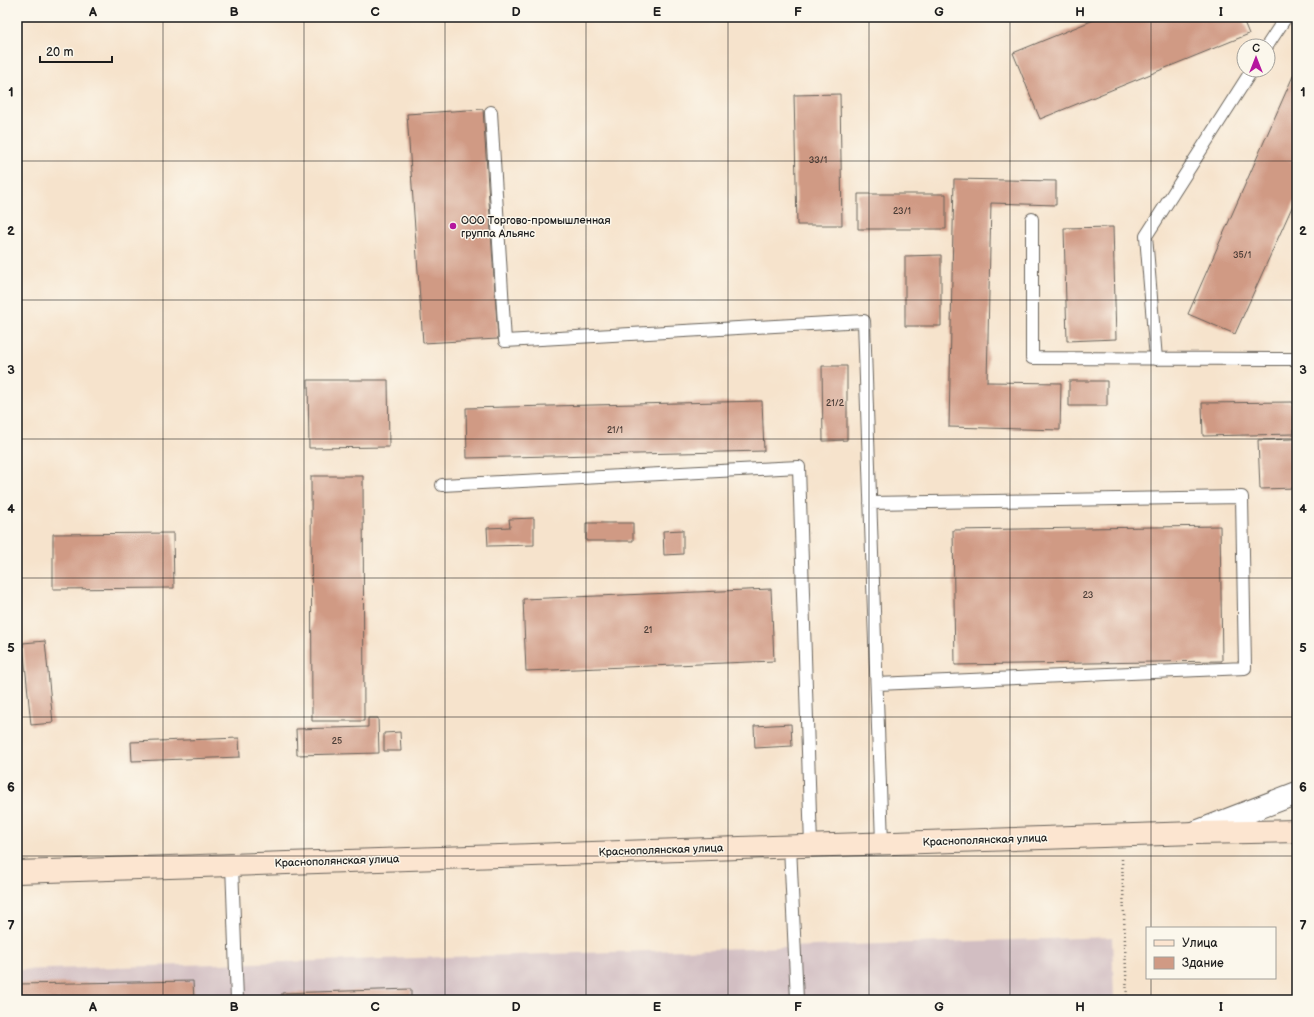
<svg xmlns="http://www.w3.org/2000/svg" width="1314" height="1017" viewBox="0 0 1314 1017" font-family="'Balsamiq Sans',sans-serif">
	<style>
		.industrial { fill: #d2bec2 }
		.building { fill: #d09a84 }
		.lines { fill: none; stroke-linecap: round; stroke-linejoin: round }
		.service-casing { stroke: #68625a; stroke-width: 14 }
		.tertiary-casing { stroke: #68625a; stroke-width: 24 }
		.secondary-casing { stroke: #68625a; stroke-width: 24 }
		.path { stroke: #68625a; stroke-width: 2.5; stroke-dasharray: 1 3; stroke-linecap: butt }
		.service { stroke: #fff; stroke-width: 12 }
		.tertiary { stroke: #fff; stroke-width: 22 }
		.secondary { stroke: #fce5d0; stroke-width: 22 }
		.grid { fill: none; stroke: #1c1c1c; stroke-width: 1; stroke-opacity: 0.55 }
		.poi-dot { fill: #b5179e; stroke: #fbf7ec; stroke-width: 1.5 }
		.labels { text-anchor: middle; dominant-baseline: central; stroke-width: 3; stroke-linejoin: round; paint-order: stroke }
		.number-label { font-size: 9px; fill: #493c36 }
		.poi-label { font-size: 11px; fill: #1c1c1c; stroke: #fbf7ec; text-anchor: start }
		.street-label { font-size: 11px; fill: #1c1c1c; stroke: #fbf7ec }
		.neatline { fill: none; stroke: #1c1c1c; stroke-width: 1.5 }
		.grid-label { font-size: 13px; text-anchor: middle; font-weight: bold; fill: #1c1c1c }
	</style>
	<rect width="100%" height="100%" fill="#fbf7ec"/>
	<filter id="ink" filterUnits="userSpaceOnUse"><feTurbulence type="fractalNoise" baseFrequency=".025" numOctaves="2"/><feDisplacementMap in="SourceGraphic" scale="8" xChannelSelector="R" yChannelSelector="G"/><feConvolveMatrix kernelMatrix="1 2 1 2 8 2 1 2 1" color-interpolation-filters="sRGB"/></filter>
	<filter id="wash" filterUnits="userSpaceOnUse"><feTurbulence type="fractalNoise" baseFrequency=".012" numOctaves="4" result="noise"/><feDisplacementMap in="SourceGraphic" scale="16" xChannelSelector="R" yChannelSelector="G"/><feGaussianBlur stdDeviation="0.9" result="paint"/><feColorMatrix in="noise" values="0 0 0 0 0 0 0 0 0 0 0 0 0 0 0 0 0 1.4 0 .05"/><feComposite in="paint" operator="in"/></filter>
	<g filter="url(#wash)">
		<rect width="100%" height="100%" fill="#f6e3cc"/>
		<path class="industrial" d="M1112 937 1114 1000H17V970Z"/>
		<g id="blocks">
			<path class="building" d="M1101 17H1242L1249 34 1040 119 1013 53Z
				M1297 67V196L1235 334 1188 314Z
				M840 94 842 225H797L794 95Z
				M483 109 498 339 423 343 407 114Z
				M954 179 1056 181V205L991 203 987 382 1061 383 1060 430 949 427Z
				M858 194H946V229H858Z
				M1113 227 1116 339 1067 341 1064 228Z
				M941 255V326H905V256Z
				M822 366H847V440L823 441Z
				M308 380H388L389 447 309 448Z
				M1069 381H1107V406H1069Z
				M762 401 764 451 467 458 466 408Z
				M1293 402 1294 434 1203 436 1202 403Z
				M1297 439V488L1260 489 1258 440Z
				M311 476H363L364 721H312Z
				M534 518V545L488 546 487 528 510 527 509 519Z
				M586 523H633V541H586Z
				M1220 526 1222 661 955 665 953 530Z
				M683 530V554L664 555 663 531Z
				M173 533 174 588 53 589V534Z
				M771 589 774 661 526 671 523 599Z
				M45 641 53 723 31 725 23 643Z
				M368 718H378L379 753 297 755 296 729 368 727Z
				M791 724 792 746 755 748 754 726Z
				M400 732 401 751H384V733Z
				M239 738 240 757 132 761 131 742Z
				M193 981 194 1000H17V984Z
				M411 989V1000H282V993Z"/>
		</g>
	</g>
	<g filter="url(#ink)">
		<use href="#blocks" fill-opacity="0" stroke="#68625a" stroke-width="1"/>
		<g class="lines">
			<g class="service-casing">
				<path id="service" d="M1267 46 1286 17
					M491 112 505 341 864 321 882 843
					M1032 219V358L1297 359
					M1156 359 1146 236 1252 70
					M442 485 799 467 811 846
					M870 503 1242 497 1245 668 877 684
					M790 846 797 1000
					M232 865 237 1000"/>
			</g>
			<g class="tertiary-casing">
				<path id="tertiary" d="M1196 832 1297 793"/>
			</g>
			<g class="secondary-casing">
				<path id="secondary" d="M17 872 1195 833 1297 831"/>
			</g>
			<path class="path" d="M1122 859 1127 1000"/>
			<use href="#service" class="service"/>
			<use href="#tertiary" class="tertiary"/>
			<use href="#secondary" class="secondary"/>
		</g>
	</g>
	<path class="grid" d="M163 17V1000M304 17V1000M445 17V1000M586 17V1000M728 17V1000M869 17V1000M1010 17V1000M1151 17V928M17 161H1297M17 300H1297M17 439H1297M17 578H1297M17 717H1297M17 856H1297M1151 978V1000"/>
	<circle class="poi-dot" cx="453" cy="226" r="4"/>
	<g class="labels">
		<g class="number-label">
			<text x="818" y="160">33/1</text>
			<text x="902" y="211">23/1</text>
			<text x="1242" y="255">35/1</text>
			<text x="835" y="403">21/2</text>
			<text x="615" y="430">21/1</text>
			<text x="1088" y="595">23</text>
			<text x="648" y="630">21</text>
			<text x="337" y="741">25</text>
		</g>
		<g class="poi-label">
			<text x="461" y="220">ООО Торгово-промышленная<tspan x="461" dy="13">группа Альянс</tspan></text>
		</g>
		<g class="street-label">
			<text transform="translate(985 840) rotate(-2)">Краснополянская улица</text>
			<text transform="translate(661 850) rotate(-2)">Краснополянская улица</text>
			<text transform="translate(337 861) rotate(-2)">Краснополянская улица</text>
		</g>
	</g>
	<rect width="1314" height="1017" fill="none" stroke="#fbf7ec" stroke-width="44"/>
	<rect x="1146" y="927" width="130" height="52" fill="#fbf7ec" stroke="#a29f99"/>
	<rect x="1154" y="940" width="20" height="6" fill="#fce5d0" stroke="#a29f99"/>
	<text x="1182" y="947" font-size="12" fill="#1c1c1c">Улица</text>
	<rect x="1154" y="957" width="20" height="12" fill="#d09a84" stroke="#a29f99"/>
	<text x="1182" y="967" font-size="12" fill="#1c1c1c">Здание</text>
	<g transform="translate(1256 58)"><circle r="19" fill="#fbf7ec" stroke="#a29f99"/>
	<path d="M0-3L7 15L0 10L-7 15Z" fill="#b5179e"/>
	<text y="-6" font-size="11" font-weight="bold" text-anchor="middle" fill="#1c1c1c">С</text>
	</g>
	<path d="M40 56v6h72v-6" fill="none" stroke="#1c1c1c" stroke-width="2"/>
	<text x="46" y="56" font-size="12" fill="#1c1c1c" stroke="#fbf7ec" stroke-width="3" paint-order="stroke">20 m</text>
	<rect x="22" y="22" width="1270" height="973" class="neatline"/>
	<g class="grid-label">
		<text x="93" y="16">A</text>
		<text x="234" y="16">B</text>
		<text x="375" y="16">C</text>
		<text x="516" y="16">D</text>
		<text x="657" y="16">E</text>
		<text x="798" y="16">F</text>
		<text x="939" y="16">G</text>
		<text x="1080" y="16">H</text>
		<text x="1221" y="16">I</text>
		<text x="11" y="96">1</text>
		<text x="1303" y="96">1</text>
		<text x="11" y="235">2</text>
		<text x="1303" y="235">2</text>
		<text x="11" y="374">3</text>
		<text x="1303" y="374">3</text>
		<text x="11" y="513">4</text>
		<text x="1303" y="513">4</text>
		<text x="11" y="652">5</text>
		<text x="1303" y="652">5</text>
		<text x="11" y="791">6</text>
		<text x="1303" y="791">6</text>
		<text x="11" y="930">7</text>
		<text x="1303" y="930">7</text>
		<text x="93" y="1011">A</text>
		<text x="234" y="1011">B</text>
		<text x="375" y="1011">C</text>
		<text x="516" y="1011">D</text>
		<text x="657" y="1011">E</text>
		<text x="798" y="1011">F</text>
		<text x="939" y="1011">G</text>
		<text x="1080" y="1011">H</text>
		<text x="1221" y="1011">I</text>
	</g>
</svg>
